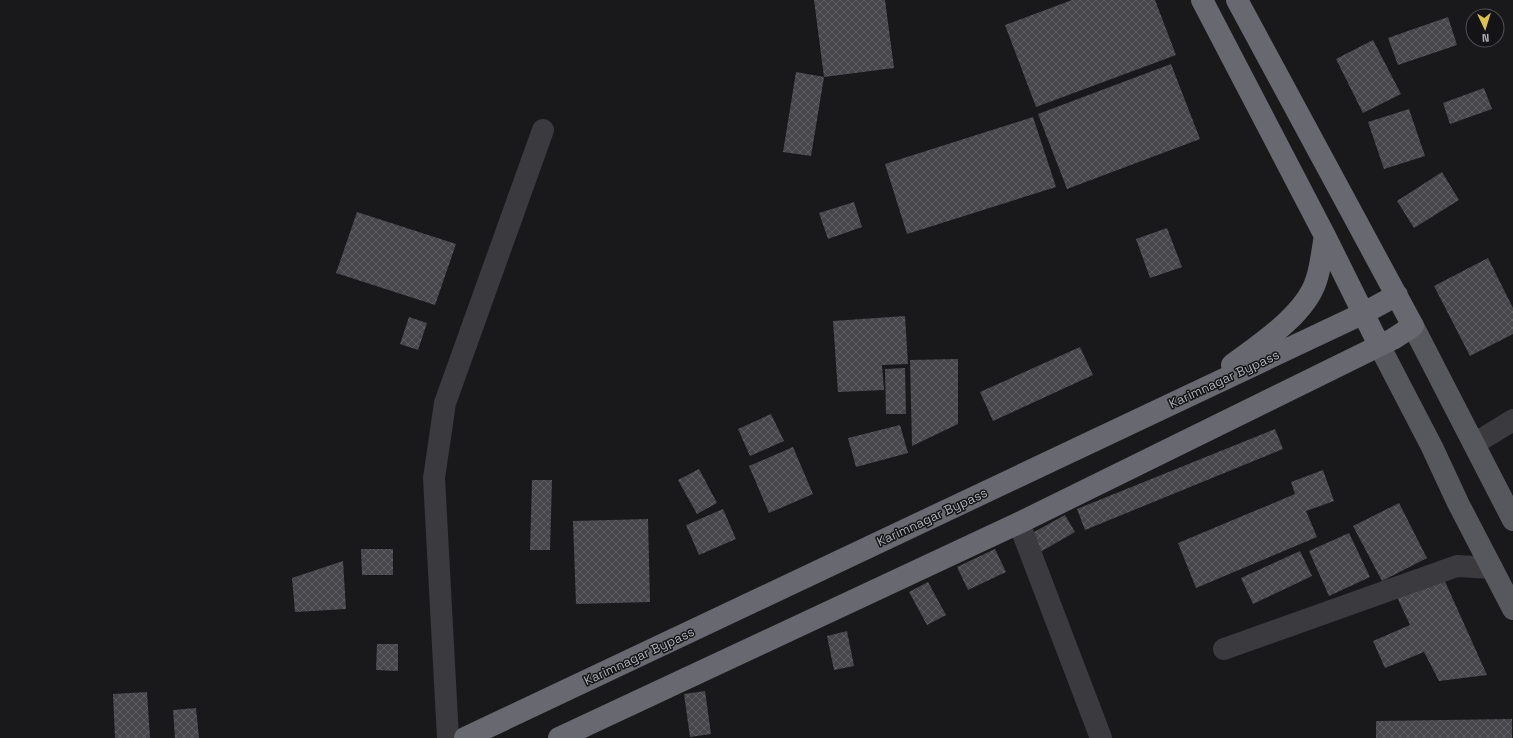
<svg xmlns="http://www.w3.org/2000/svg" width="1513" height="738" viewBox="0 0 1513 738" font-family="'Space Grotesk',sans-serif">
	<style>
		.building { fill: url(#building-cross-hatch) }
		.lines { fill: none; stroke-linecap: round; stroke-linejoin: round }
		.minor { stroke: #3b3b3f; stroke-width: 22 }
		.major { stroke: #57575e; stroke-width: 22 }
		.highway { stroke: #676870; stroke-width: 22 }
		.labels { text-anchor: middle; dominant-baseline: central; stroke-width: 3; stroke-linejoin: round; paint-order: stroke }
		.street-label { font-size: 13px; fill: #adafb9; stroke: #141416 }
	</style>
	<defs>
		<pattern id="building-cross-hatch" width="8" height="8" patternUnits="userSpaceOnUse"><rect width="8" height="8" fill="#47464b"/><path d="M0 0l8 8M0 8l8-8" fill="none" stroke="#5f5e63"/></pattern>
	</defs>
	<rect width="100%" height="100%" fill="#19191b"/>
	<path class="building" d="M814 0H885L894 68 824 77Z
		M1072 0H1155L1176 55 1036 107 1005 25Z
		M1448 17 1457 45 1398 65 1388 38Z
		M1373 40 1401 94 1363 113 1336 59Z
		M1171 64 1200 139 1067 189 1038 114Z
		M796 72 824 77 811 156 783 152Z
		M1484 88 1492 109 1450 124 1443 103Z
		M1409 109 1425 156 1384 169 1368 122Z
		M1033 117 1056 187 907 234 885 164Z
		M1442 172 1459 200 1414 228 1397 201Z
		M854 202 862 227 828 239 819 213Z
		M357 212 456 244 435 305 336 273Z
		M1167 228 1182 267 1150 278 1136 239Z
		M1488 258 1513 308V334L1470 356 1434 286Z
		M905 316 908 364 882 365 884 390 838 392 833 321Z
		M409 317 427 323 418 350 400 344Z
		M1080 347 1093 375 993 421 980 392Z
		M958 359V424L912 446 910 360Z
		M905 368 906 414H886L885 369Z
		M771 414 784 441 750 456 738 429Z
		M900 425 908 453 856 467 848 438Z
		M1275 429 1283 449 1085 530 1077 509Z
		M793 447 813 494 769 513 749 466Z
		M699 469 717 503 697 514 678 480Z
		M1323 470 1334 501 1306 511 1317 537 1196 588 1178 543 1295 494 1291 482Z
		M532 480H552L550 550H530Z
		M1399 503 1427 558 1382 581 1353 526Z
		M723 509 736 539 699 555 686 525Z
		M1065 515 1075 532 1035 555 1025 537Z
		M648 519 650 602 576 604 573 521Z
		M1349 533 1370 577 1329 596 1309 551Z
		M361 549H393V575H362Z
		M995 549 1006 572 968 590 957 567Z
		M1300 551 1312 576 1253 604 1241 578Z
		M343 561 346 609 295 612 292 578Z
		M1443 577 1487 675 1439 681 1424 652 1385 668 1373 641 1410 625 1397 597Z
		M928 582 946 615 927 625 909 592Z
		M847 631 854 666 834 670 827 636Z
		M377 644H398V671L376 670Z
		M705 691 711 734 690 737 684 694Z
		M147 692 150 738H115L113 694Z
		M196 708 199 738H175L173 710Z
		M1512 719V738H1376V721Z"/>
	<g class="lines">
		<path class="minor" d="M1474 444 1513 420
			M1019 523 1101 738
			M1224 649 1457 566 1492 568
			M448 738 434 478 445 403 543 130"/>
		<path class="major" d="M1413 326 1513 520
			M1379 345 1432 447 1458 503 1513 609"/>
		<path class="highway" d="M1202 0 1325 236 1379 345
			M1232 365C1260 344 1305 315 1316 281 1321 267 1322 251 1325 236
			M465 738 1364 313 1397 295
			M559 738 1019 523 1393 339 1413 326 1237 0"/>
	</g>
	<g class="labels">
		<g class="street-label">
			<text transform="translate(1224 379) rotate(-25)">Karimnagar Bypass</text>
			<text transform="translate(932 517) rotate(-25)">Karimnagar Bypass</text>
			<text transform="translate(639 656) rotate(-25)">Karimnagar Bypass</text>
		</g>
	</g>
	<g transform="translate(1485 28) rotate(176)"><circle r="19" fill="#141416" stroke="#515257"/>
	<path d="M0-3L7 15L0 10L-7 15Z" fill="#ddc14f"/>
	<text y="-6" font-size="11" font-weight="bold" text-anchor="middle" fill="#adafb9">N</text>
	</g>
</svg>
